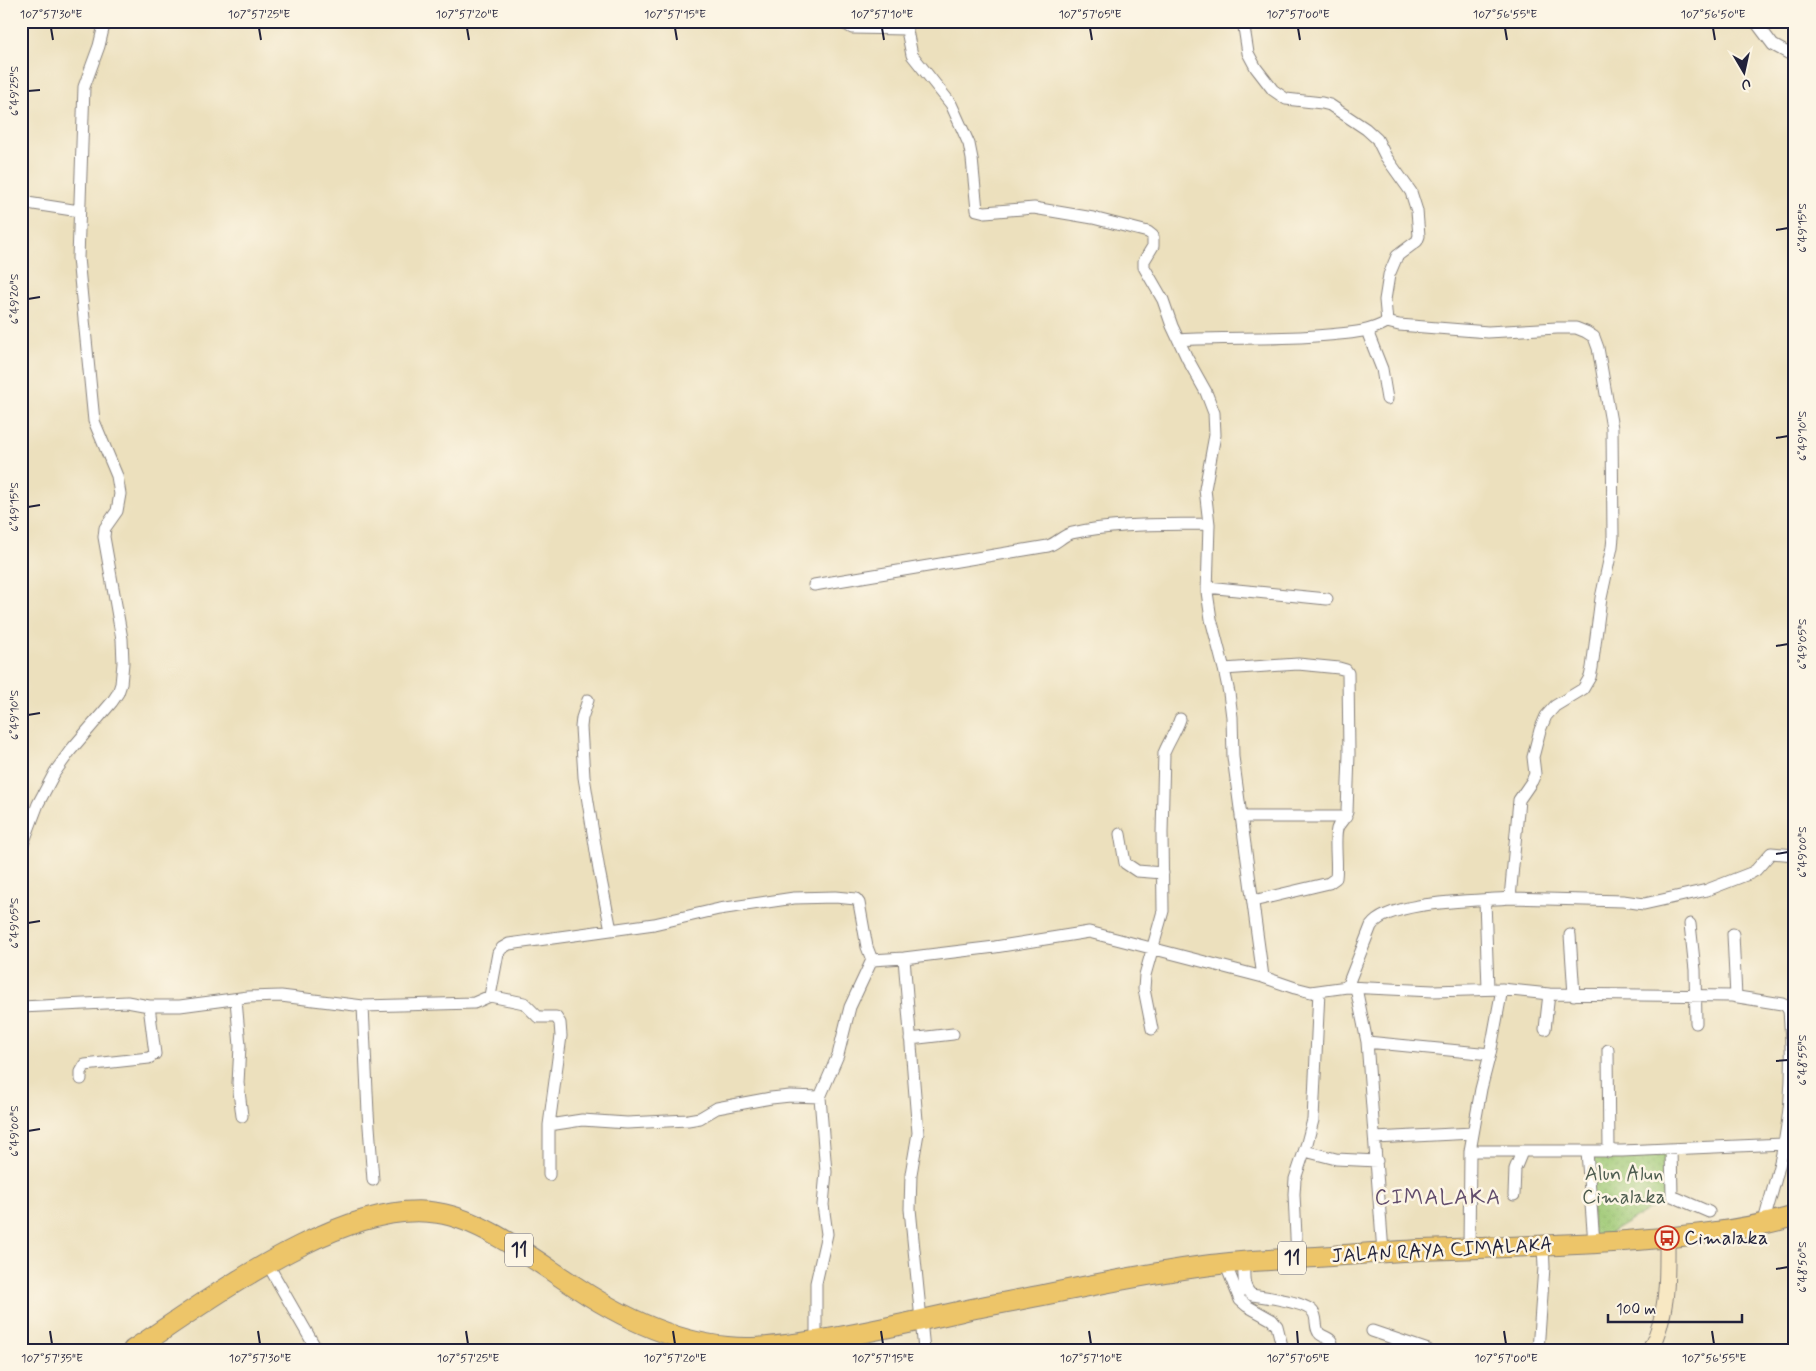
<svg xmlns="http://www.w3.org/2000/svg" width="1816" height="1371" viewBox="0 0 1816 1371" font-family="Mynerve,sans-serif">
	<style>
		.green { fill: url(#green-dots); stroke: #607658 }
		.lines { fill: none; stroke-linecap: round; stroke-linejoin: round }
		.street-casing { stroke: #87817c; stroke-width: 13 }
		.secondary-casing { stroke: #87817c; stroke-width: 17 }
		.highway-casing { stroke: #87817c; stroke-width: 22 }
		.street { stroke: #fff; stroke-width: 11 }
		.secondary { stroke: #f8e8c3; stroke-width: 15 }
		.highway { stroke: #edc569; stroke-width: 20 }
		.ticks { fill: none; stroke: #22223b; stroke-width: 2 }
		.labels { text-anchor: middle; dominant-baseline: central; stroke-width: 5; stroke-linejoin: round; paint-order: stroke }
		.shield { fill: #fcf5e5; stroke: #63616e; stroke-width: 1 }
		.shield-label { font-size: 19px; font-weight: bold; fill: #22223b }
		.park-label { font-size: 20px; fill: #4d5c4f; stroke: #fcf5e5 }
		.poi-label { font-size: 20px; fill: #22223b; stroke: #fcf5e5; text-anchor: start }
		.street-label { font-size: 20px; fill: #22223b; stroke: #fcf5e5 }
		.quarter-label { font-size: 22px; letter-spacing: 1px; fill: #634e6d; stroke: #fcf5e5 }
		.neatline { fill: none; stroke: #22223b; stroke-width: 2 }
		.ticks-label { font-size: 12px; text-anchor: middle; fill: #22223b }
	</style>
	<defs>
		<pattern id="green-dots" width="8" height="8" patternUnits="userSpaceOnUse" patternTransform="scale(1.25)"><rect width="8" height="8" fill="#9ec975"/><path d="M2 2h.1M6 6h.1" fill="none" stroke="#88ac66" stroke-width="1.8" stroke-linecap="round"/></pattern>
	</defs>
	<rect width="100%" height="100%" fill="#fcf5e5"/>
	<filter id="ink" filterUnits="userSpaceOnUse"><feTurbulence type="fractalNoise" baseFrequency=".02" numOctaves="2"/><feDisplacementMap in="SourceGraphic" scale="10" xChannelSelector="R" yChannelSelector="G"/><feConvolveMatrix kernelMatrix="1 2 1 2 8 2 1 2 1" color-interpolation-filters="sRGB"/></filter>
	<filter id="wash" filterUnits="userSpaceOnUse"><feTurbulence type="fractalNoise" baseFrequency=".0096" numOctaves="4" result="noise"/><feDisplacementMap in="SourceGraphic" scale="20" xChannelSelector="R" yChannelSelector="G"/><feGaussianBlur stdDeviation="1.12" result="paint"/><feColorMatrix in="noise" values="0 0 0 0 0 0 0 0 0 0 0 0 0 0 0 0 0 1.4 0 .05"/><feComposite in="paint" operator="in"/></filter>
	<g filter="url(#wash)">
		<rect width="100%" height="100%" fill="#ece0bd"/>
		<path class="green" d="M1671 1149 1672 1196 1594 1243 1587 1152Z"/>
	</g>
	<g filter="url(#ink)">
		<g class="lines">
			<g class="street-casing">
				<path id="street" d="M840 21 852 28 906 29
					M905 21 912 55 951 104 969 144 972 159 977 210 985 212 1034 208 1093 218 1148 232 1153 236V246L1144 261V267L1163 300 1172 326 1187 358 1206 392 1214 413 1215 435 1205 489 1209 524 1207 592 1211 619 1224 669 1229 693 1232 717 1233 757 1263 977
					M1243 21 1248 53 1256 68 1273 90 1286 99 1322 103 1330 105 1366 129 1377 139 1386 157 1411 192 1417 211 1419 236 1417 241 1397 256 1389 275 1385 300 1387 322 1399 325 1488 332 1557 328H1576L1586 332 1594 337 1598 348 1612 428 1613 537 1612 547 1601 598 1592 668 1590 677 1583 689 1555 706 1546 716 1540 730 1533 757 1535 774 1532 781 1519 800 1510 898C1479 901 1389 900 1371 926L1347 987
					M1755 21 1773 45 1795 57
					M21 202 79 211
					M1370 330 1369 336 1382 369 1387 399
					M1179 340C1228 337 1278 340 1328 335 1350 333 1367 333 1387 322
					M814 585 1048 546C1057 543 1063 535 1072 533 1117 523 1163 525 1209 524
					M1207 587 1327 599
					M1224 669 1298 664 1339 668 1346 670 1348 673 1349 754 1347 812C1345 820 1339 822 1337 829 1334 842 1338 863 1336 878L1329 883 1253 901
					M588 700 582 718 581 727 584 777 599 870 611 930
					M1241 817H1346
					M1120 834 1125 863 1137 871 1163 873
					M21 849 38 804 55 772 70 751 112 702 118 693 121 684 123 663 122 639 104 537 105 528 117 511 120 494 117 476 94 421 78 258 84 87 99 46 105 21
					M1510 898 1623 901 1644 904 1707 890 1751 873 1756 870 1771 853 1795 855
					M1485 900 1488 989
					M1690 924 1695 970 1696 1023
					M1733 934 1736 997
					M1570 935 1574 995
					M904 958 918 1133 911 1174 910 1209 924 1350
					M872 960 904 958 995 947 1089 932 1263 977 1295 988 1311 992 1347 987 1433 991 1502 989 1549 994 1732 996 1782 1004 1786 1006 1789 1011C1793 1054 1792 1101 1784 1144 1779 1171 1770 1198 1763 1225
					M1356 988 1367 1042 1383 1252
					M490 996 524 1003 538 1017H556L560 1023 561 1036 549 1125V1175
					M236 1000 240 1046 238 1083 242 1116
					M363 1006 368 1113 373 1180
					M21 1007 127 1002 149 1006H180L248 997 281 996 363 1006 474 1003 490 996 498 953 502 948 509 944 654 924 719 909 794 898 835 897 856 899 859 903 867 947 872 960
					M1152 1029 1144 989 1145 975 1163 911 1162 833 1164 753C1169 741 1176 731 1180 719
					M1545 1029 1549 994
					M910 1039 953 1034
					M1367 1042 1490 1054 1481 1089 1470 1151 1469 1249
					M1608 1050 1609 1152
					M1490 1054 1502 989
					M81 1079V1072L85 1065 149 1058 155 1054 149 1006
					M549 1125 582 1120 627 1123 688 1120 700 1118 717 1108 771 1098 790 1096 820 1097
					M1375 1138 1473 1133
					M1671 1149 1672 1196 1709 1212
					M1305 1151 1336 1159 1377 1161
					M1470 1151H1622L1784 1144
					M1587 1152 1594 1243
					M1514 1195 1515 1169 1522 1152
					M1297 1258 1294 1194 1295 1179 1307 1143 1313 1120 1319 991
					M1244 1262C1244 1274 1242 1288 1252 1295 1266 1297 1305 1302 1313 1312 1318 1318 1314 1329 1320 1334 1327 1339 1335 1338 1331 1350
					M267 1263 314 1345
					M1225 1263 1240 1300 1247 1306 1272 1320 1277 1326 1283 1350
					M1372 1331 1428 1350
					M816 1341V1283L827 1234 823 1205 826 1172 820 1097 838 1055 850 1007 872 960
					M1538 1350 1544 1267 1543 1246"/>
			</g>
			<g class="secondary-casing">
				<path id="secondary" d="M1650 1350C1669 1312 1667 1278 1667 1238"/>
			</g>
			<g class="highway-casing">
				<path id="highway" d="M133 1350C209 1300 345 1197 438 1213 484 1220 537 1262 576 1287 626 1320 686 1348 747 1348 770 1348 793 1344 816 1341 865 1333 913 1322 962 1311 990 1305 1019 1300 1048 1294 1102 1283 1156 1272 1211 1265 1240 1261 1270 1260 1299 1258 1339 1256 1380 1252 1421 1250 1485 1248 1549 1246 1613 1242 1674 1237 1736 1233 1795 1216"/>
			</g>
			<use href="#street" class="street"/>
			<use href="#secondary" class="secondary"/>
			<use href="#highway" class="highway"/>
		</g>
	</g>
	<path class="ticks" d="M51 28 53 40M259 28 261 40M467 28 469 40M675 28 677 40M882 28 884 40M1090 28 1092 40M1298 28 1300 40M1505 28 1507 40M1713 28 1715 40M28 91 40 90M1776 230 1788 228M28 299 40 297M1776 438 1788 436M28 507 40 505M1776 646 1788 644M28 715 40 713M1776 854 1788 852M28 923 40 921M1776 1061 1788 1060M28 1131 40 1129M1776 1269 1788 1267M50 1331 52 1344M258 1331 260 1344M466 1331 468 1344M673 1331 675 1344M881 1331 883 1344M1089 1331 1091 1344M1297 1331 1298 1344M1504 1331 1506 1344M1712 1331 1714 1344"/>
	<defs>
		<g id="bus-ring" transform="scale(1.25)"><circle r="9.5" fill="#fcf5e5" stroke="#c8321e" stroke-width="1.5"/><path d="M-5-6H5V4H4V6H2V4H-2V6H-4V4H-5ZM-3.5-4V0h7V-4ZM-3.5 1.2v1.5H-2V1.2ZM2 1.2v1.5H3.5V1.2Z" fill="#c8321e"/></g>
	</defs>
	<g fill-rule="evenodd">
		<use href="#bus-ring" x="1667" y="1238"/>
	</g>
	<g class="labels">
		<g class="shield">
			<rect x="505" y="1233.5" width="28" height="33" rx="4"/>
			<rect x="1278" y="1241.5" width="28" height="33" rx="4"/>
		</g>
		<g class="shield-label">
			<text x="519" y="1250">11</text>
			<text x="1292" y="1258">11</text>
		</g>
		<g class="park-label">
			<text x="1624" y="1174">Alun Alun<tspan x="1624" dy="23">Cimalaka</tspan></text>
		</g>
		<g class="poi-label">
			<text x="1684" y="1238">Cimalaka</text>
		</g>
		<g class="street-label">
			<text transform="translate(1442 1251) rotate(-3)">JALAN RAYA CIMALAKA</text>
		</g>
		<g class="quarter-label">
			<text x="1438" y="1198">CIMALAKA</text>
		</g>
	</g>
	<rect width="1816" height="1371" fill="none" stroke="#fcf5e5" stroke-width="55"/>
	<g transform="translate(1744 72) rotate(171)" stroke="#fcf5e5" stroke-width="4" paint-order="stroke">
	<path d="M0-4L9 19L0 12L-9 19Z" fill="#22223b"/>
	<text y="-8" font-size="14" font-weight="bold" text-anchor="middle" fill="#22223b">U</text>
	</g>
	<path d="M1608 1314v8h134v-8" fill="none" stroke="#22223b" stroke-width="2.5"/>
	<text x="1616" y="1314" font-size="15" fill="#22223b" stroke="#fcf5e5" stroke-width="4" paint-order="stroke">100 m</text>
	<rect x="28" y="28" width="1760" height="1316" class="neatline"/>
	<g class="ticks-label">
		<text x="51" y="18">107°57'30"E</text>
		<text x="259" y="18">107°57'25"E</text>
		<text x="467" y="18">107°57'20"E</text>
		<text x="675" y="18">107°57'15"E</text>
		<text x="882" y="18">107°57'10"E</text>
		<text x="1090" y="18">107°57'05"E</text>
		<text x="1298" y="18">107°57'00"E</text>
		<text x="1505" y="18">107°56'55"E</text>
		<text x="1713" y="18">107°56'50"E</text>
		<text transform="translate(14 91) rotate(-90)" y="4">6°49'25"S</text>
		<text transform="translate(1802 228) rotate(-90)" y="4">6°49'15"S</text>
		<text transform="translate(14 299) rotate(-90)" y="4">6°49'20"S</text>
		<text transform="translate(1802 436) rotate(-90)" y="4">6°49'10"S</text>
		<text transform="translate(14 507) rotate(-90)" y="4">6°49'15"S</text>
		<text transform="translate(1802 644) rotate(-90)" y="4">6°49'05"S</text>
		<text transform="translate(14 715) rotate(-90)" y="4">6°49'10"S</text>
		<text transform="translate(1802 852) rotate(-90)" y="4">6°49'00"S</text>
		<text transform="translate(14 923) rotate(-90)" y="4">6°49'05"S</text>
		<text transform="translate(1802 1060) rotate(-90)" y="4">6°48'55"S</text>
		<text transform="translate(14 1131) rotate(-90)" y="4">6°49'00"S</text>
		<text transform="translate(1802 1267) rotate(-90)" y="4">6°48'50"S</text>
		<text x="52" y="1362">107°57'35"E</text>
		<text x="260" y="1362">107°57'30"E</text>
		<text x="468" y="1362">107°57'25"E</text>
		<text x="675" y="1362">107°57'20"E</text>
		<text x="883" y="1362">107°57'15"E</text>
		<text x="1091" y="1362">107°57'10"E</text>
		<text x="1298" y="1362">107°57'05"E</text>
		<text x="1506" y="1362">107°57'00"E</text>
		<text x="1714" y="1362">107°56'55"E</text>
	</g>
</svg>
